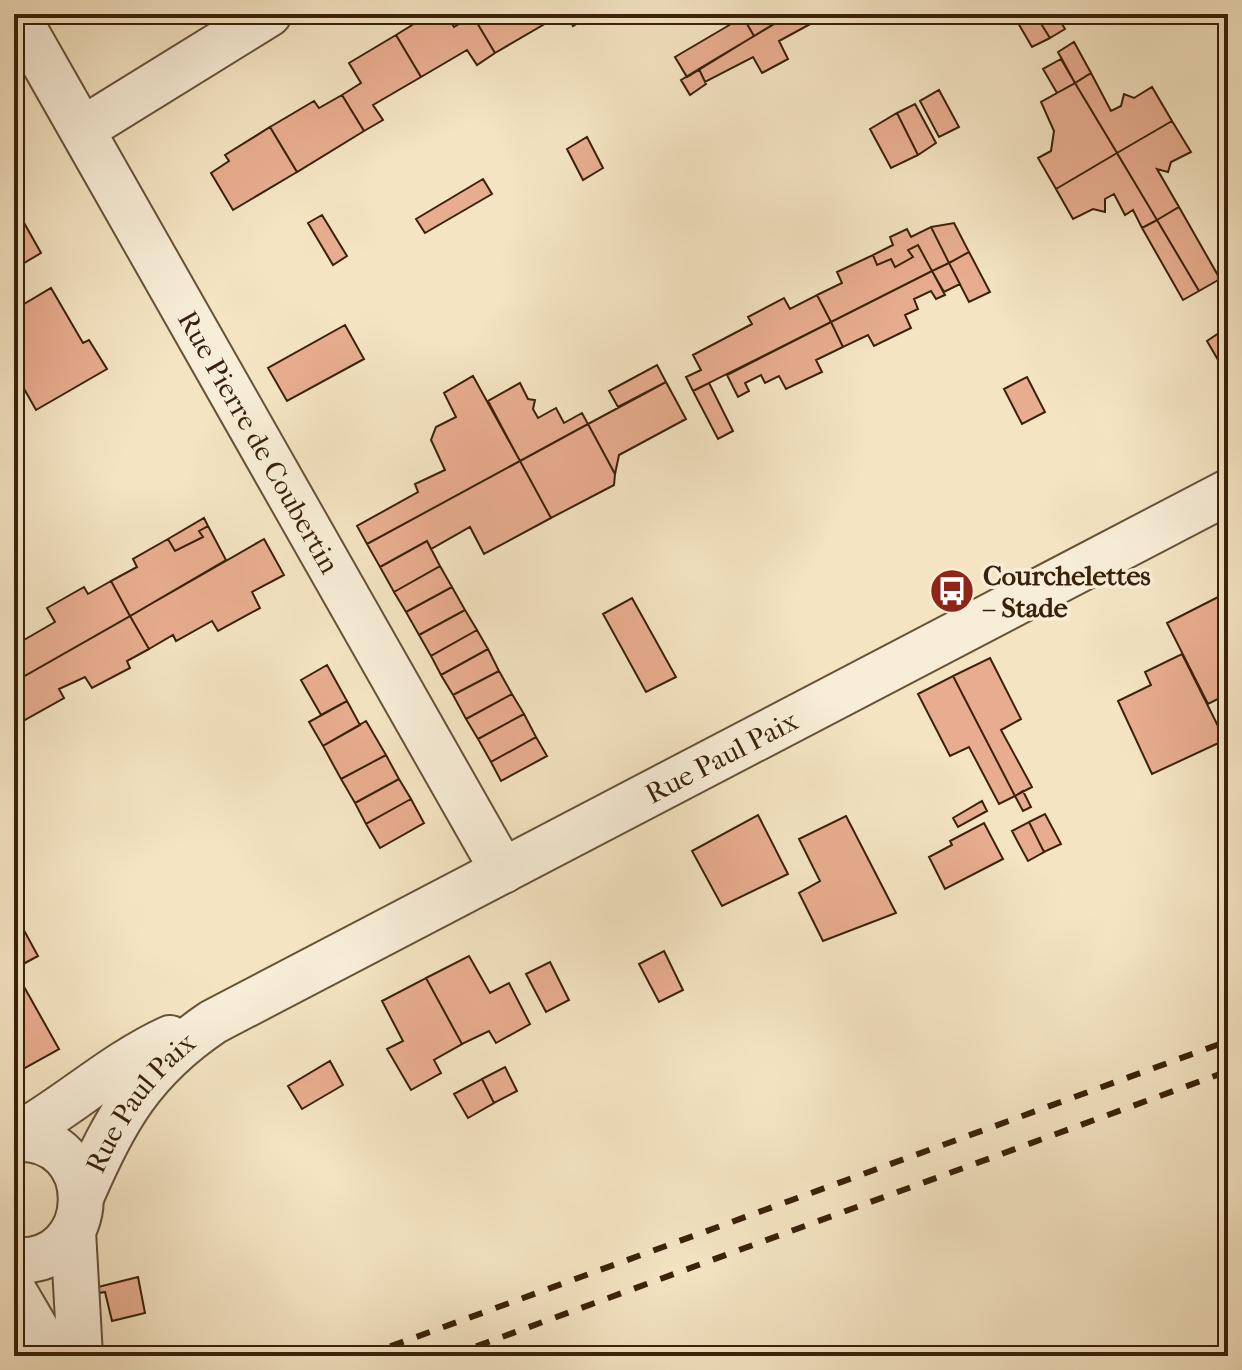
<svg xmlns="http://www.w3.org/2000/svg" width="1242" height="1370" viewBox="0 0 1242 1370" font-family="'IM FELL French Canon',serif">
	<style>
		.building { fill: #e8ad90; stroke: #3a2109; stroke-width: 2 }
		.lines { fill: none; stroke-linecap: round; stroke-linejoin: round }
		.minor-casing { stroke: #685237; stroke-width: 48 }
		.minor { stroke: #f8edd7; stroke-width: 44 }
		.rail { stroke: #3a2109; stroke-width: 6; stroke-dasharray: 14 14; stroke-linecap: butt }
		.labels { text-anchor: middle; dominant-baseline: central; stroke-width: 7; stroke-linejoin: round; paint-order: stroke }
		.street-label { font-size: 28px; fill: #3a2109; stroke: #f8edd7 }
		.poi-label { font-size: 28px; font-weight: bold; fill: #3a2109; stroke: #f8edd7; text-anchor: start }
	</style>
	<rect width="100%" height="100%" fill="#f4e4c2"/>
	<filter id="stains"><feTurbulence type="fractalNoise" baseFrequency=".0025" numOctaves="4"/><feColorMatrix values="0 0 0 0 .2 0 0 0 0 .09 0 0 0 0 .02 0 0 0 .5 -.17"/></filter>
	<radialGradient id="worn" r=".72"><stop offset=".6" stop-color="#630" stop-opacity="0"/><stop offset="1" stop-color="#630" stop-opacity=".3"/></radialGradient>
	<path class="building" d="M430 14H446L454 27 473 16 495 53 477 65 467 50 421 77 396 35Z
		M476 14H559L560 15 495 53 473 16Z
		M566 14H592L573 26Z
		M748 14H790L754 36 743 17Z
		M791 14H810L814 22 779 41 788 59 762 73 753 57 705 82 699 69Z
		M1017 14H1035L1050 38 1032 47 1014 16Z
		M1035 14H1056L1065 29 1050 38Z
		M743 17 754 36 687 77 675 57Z
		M396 35 421 77 373 105 383 120 364 131 342 95 361 83 349 63Z
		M1074 42 1091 73 1075 83 1058 52Z
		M1061 59 1075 83 1057 93 1043 69Z
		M699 69 706 84 690 95 681 80Z
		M1091 73 1111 111 1121 106 1124 94 1134 98 1152 87 1172 121 1117 153 1075 83Z
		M1075 83 1117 153 1056 189 1038 158 1051 151 1054 131 1041 102Z
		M939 90 959 127 939 137 920 101Z
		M342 95 364 131 297 172 270 127 314 101 319 108Z
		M915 104 936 143 918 155 897 113Z
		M897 113 918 155 891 168 870 129Z
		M1172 121 1191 152 1171 162 1168 172 1157 169 1179 207 1157 220 1117 153Z
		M270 127 297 172 233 210 211 173 229 161 225 155Z
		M587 137 603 168 583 180 567 149Z
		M1117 153 1157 220 1142 228 1133 210 1125 215 1114 194 1105 199V212L1093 209 1073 219 1056 189Z
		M483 179 492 194 425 233 416 219Z
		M14 205 41 253 14 269Z
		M1179 207 1220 279 1199 291 1157 220Z
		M322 215 347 256 333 265 308 223Z
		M1157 220 1199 291 1183 300 1142 228Z
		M954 223 969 252 949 263 931 227Z
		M931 227 949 263 932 271 918 245 908 250 913 257 895 267 891 259 877 265 873 255 893 245 890 237 907 229 911 237Z
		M918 245 932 271 831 322 817 295 842 283 837 272 873 255 877 265 891 259 895 267 913 257 908 250Z
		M969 252 990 292 969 302 949 263Z
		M949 263 960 284 944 292 932 271Z
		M932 271 945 295 936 299 931 291 914 299 918 309 905 315 911 328 874 346 868 335 843 347 831 322Z
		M51 288 83 343 89 340 107 369 36 410 14 371V310Z
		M817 295 831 322 693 391 686 377 701 370 693 355 752 324 748 317 784 298 790 309Z
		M831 322 843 347 816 360 822 372 786 389 779 376 765 383 761 375 745 383 749 391 738 397 727 375Z
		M345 325 364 359 287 401 268 368Z
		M1222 331 1228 341V377L1207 341Z
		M657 365 666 382 618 407 609 391Z
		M473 376 520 461 367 544 357 526 418 492 415 484 445 470 431 440 436 427 456 417 444 393Z
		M1027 377 1045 412 1022 424 1004 389Z
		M666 382 686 419 619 455 615 474 588 424Z
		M520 383 528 399 535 400 533 409 538 418 556 408 564 423 582 413 588 424 520 461 488 401Z
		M709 383 733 431 718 439 693 391Z
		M588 424 615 474 614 485 551 518 520 461Z
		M520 461 551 518 484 554 470 527 431 549 427 541 380 567 367 544Z
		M204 518 208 526 199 531 203 537 175 551 168 539Z
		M208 526 226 560 130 616 111 581 137 567 133 559 168 539 175 551 203 537 199 531Z
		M264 539 284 575 252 592 260 608 218 631 212 621 176 641 173 635 149 649 130 616Z
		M427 541 440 566 394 592 380 567Z
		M440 566 452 587 406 612 394 592Z
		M111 581 130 616 14 682V639L17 644 55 622 47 608 84 587 88 594Z
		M452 587 465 610 419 635 406 612Z
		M1228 592V694L1208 704 1167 623Z
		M632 598 676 677 646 692 603 614Z
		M465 610 477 630 431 656 419 635Z
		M130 616 149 649 127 661 130 668 92 688 85 677 59 689 64 698 14 726V682Z
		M477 630 488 649 441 675 431 656Z
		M488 649 499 671 453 695 441 675Z
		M1182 654 1225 740 1152 774 1118 701 1151 685 1145 672Z
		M990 658 1021 719 1001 730 1032 787 1015 796 953 676Z
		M327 665 347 701 321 715 301 680Z
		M499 671 512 694 466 719 453 695Z
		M953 676 1015 796 999 804 969 747 950 756 918 694Z
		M512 694 524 714 478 739 466 719Z
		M347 701 360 725 323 746 309 722Z
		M524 714 536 737 491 762 478 739Z
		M366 721 386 755 341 779 323 746Z
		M536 737 547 756 501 781 491 762Z
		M386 755 399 779 355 803 341 779Z
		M399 779 411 799 366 824 355 803Z
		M1023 791 1031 807 1023 811 1015 796Z
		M411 799 424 823 380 848 366 824Z
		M982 801 987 811 958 827 953 818Z
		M1045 814 1061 844 1044 852 1029 822Z
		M758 815 788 874 722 906 692 851Z
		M846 816 896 913 823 941 799 893 820 881 799 839Z
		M1029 822 1044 852 1028 861 1012 831Z
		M984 823 1003 859 945 889 929 857 952 845 950 841Z
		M14 912 38 956 14 969Z
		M664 951 683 990 659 1002 639 964Z
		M469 956 490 993 509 983 530 1024 496 1043 489 1031 462 1044 426 978Z
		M550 962 569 1000 546 1012 526 974Z
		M14 969 59 1049 14 1074Z
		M426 978 462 1044 434 1060 441 1073 411 1090 387 1049 403 1041 382 1001Z
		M330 1061 343 1085 302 1109 288 1086Z
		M505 1067 517 1091 494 1103 482 1079Z
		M482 1079 494 1103 468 1118 454 1094Z
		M138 1277 145 1313 112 1321 105 1292 99 1293 98 1287Z"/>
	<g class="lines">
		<g class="minor-casing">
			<g id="minor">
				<path id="s1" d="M16 14 503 871"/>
				<path d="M83 129 269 14"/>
				<path d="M14 1137C68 1107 113 1064 170 1038"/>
				<path d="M14 1139C105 1133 101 1268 14 1260"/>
				<path id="s2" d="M82 1195C116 1118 142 1070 213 1022L1228 492"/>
				<path d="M73 1231 80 1356"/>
				<path d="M14 1291 52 1356"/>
			</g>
		</g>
		<use href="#minor" class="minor"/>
		<path class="rail" d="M364 1356 1228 1041
			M450 1356 1228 1071"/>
	</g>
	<defs>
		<g id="bus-disc" transform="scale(2.3)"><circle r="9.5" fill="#8f2418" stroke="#f8edd7"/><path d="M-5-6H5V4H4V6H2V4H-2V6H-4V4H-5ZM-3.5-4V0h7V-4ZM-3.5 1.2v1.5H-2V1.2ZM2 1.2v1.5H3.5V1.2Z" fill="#fff"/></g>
	</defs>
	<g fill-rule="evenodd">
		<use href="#bus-disc" x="952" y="591"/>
	</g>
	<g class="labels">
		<g class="street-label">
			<text stroke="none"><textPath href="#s1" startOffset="492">Rue Pierre de Coubertin</textPath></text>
			<text stroke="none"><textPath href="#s2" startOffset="794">Rue Paul Paix</textPath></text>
			<text stroke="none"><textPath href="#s2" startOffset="110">Rue Paul Paix</textPath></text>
		</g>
		<g class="poi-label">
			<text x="983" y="575">Courchelettes<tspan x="983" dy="32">– Stade</tspan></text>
		</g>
	</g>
	<rect width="1242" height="1370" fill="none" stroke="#f4e4c2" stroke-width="48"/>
	<rect x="16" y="16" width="1210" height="1338" fill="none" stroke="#3a2109" stroke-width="4"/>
	<rect x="24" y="24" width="1194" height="1322" fill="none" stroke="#3a2109" stroke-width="2"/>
	<rect width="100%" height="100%" filter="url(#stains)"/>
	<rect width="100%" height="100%" fill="url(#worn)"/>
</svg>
